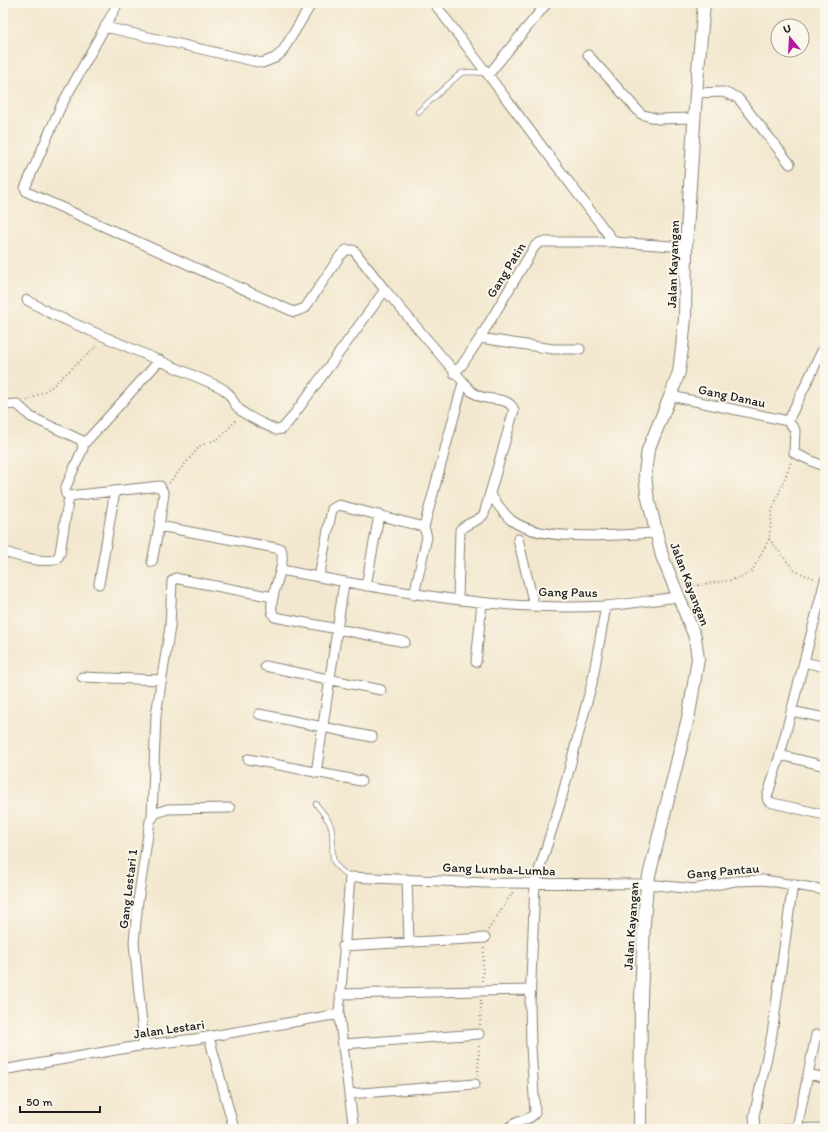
<svg xmlns="http://www.w3.org/2000/svg" width="828" height="1132" viewBox="0 0 828 1132" font-family="Itim,sans-serif">
	<style>
		.lines { fill: none; stroke-linecap: round; stroke-linejoin: round }
		.lane-casing { stroke: #888276; stroke-width: 6 }
		.street-casing { stroke: #888276; stroke-width: 11 }
		.secondary-casing { stroke: #888276; stroke-width: 14 }
		.path { stroke: #888276; stroke-width: 2; stroke-dasharray: 1 3; stroke-linecap: butt }
		.lane { stroke: #fff; stroke-width: 4.5 }
		.street { stroke: #fff; stroke-width: 9 }
		.secondary { stroke: #fff; stroke-width: 12 }
		.labels { text-anchor: middle; dominant-baseline: central; stroke-width: 4; stroke-linejoin: round; paint-order: stroke }
		.street-label { font-size: 13px; fill: #1c1c1c; stroke: #fbf7ec }
	</style>
	<rect width="100%" height="100%" fill="#fbf7ec"/>
	<filter id="ink" filterUnits="userSpaceOnUse"><feTurbulence type="fractalNoise" baseFrequency=".025" numOctaves="2"/><feDisplacementMap in="SourceGraphic" scale="8" xChannelSelector="R" yChannelSelector="G"/><feConvolveMatrix kernelMatrix="1 2 1 2 8 2 1 2 1" color-interpolation-filters="sRGB"/></filter>
	<filter id="wash" filterUnits="userSpaceOnUse"><feTurbulence type="fractalNoise" baseFrequency=".012" numOctaves="4" result="noise"/><feDisplacementMap in="SourceGraphic" scale="16" xChannelSelector="R" yChannelSelector="G"/><feGaussianBlur stdDeviation="0.9" result="paint"/><feColorMatrix in="noise" values="0 0 0 0 0 0 0 0 0 0 0 0 0 0 0 0 0 1.4 0 .05"/><feComposite in="paint" operator="in"/></filter>
	<g filter="url(#wash)">
		<rect width="100%" height="100%" fill="#f3e8cf"/>
	</g>
	<g filter="url(#ink)">
		<g class="lines">
			<g class="lane-casing">
				<path id="lane" d="M418 112 461 73 470 72 487 73
					M316 804C322 812 331 821 332 831 335 855 325 861 350 877"/>
			</g>
			<g class="street-casing">
				<path id="street" d="M312 3 282 52 275 58 262 63 105 27 61 106 25 188 27 192 294 312 305 308 340 256 346 250H353L356 253 385 290
					M434 3 614 242
					M105 27 118 3
					M588 55 641 114 658 119 694 118
					M489 74 547 3
					M696 93 723 92 738 98 790 164
					M27 300 52 314 220 387C233 394 231 402 240 410 250 419 265 424 276 430L282 429 290 420 385 290 471 391C475 394 480 397 486 398 496 400 509 398 514 410L484 514C477 523 467 522 460 530L458 599
					M480 338 553 349H580
					M454 373 462 365 480 338 535 246 541 242H614L686 247
					M671 396 788 421
					M3 405 17 404 31 417 81 440 83 448 65 489 66 494 69 496 160 486 164 494 159 526 281 549C288 567 263 605 275 617L405 642
					M788 421 825 345
					M788 421 795 430 794 453 825 467
					M83 445 160 360
					M490 494C496 502 503 513 511 520 543 544 618 534 656 533
					M424 527 463 383
					M518 539 534 605
					M3 551C15 556 45 564 57 559L60 553 69 496
					M152 562 159 526
					M281 570C388 590 496 612 605 606 630 604 654 600 678 597
					M319 577 332 509 339 505 424 527 427 537 414 595
					M825 580 780 755 767 797 768 801 773 803 825 815
					M99 584 115 491
					M366 586 379 515
					M476 662 482 603
					M804 662 825 667
					M265 666 381 690
					M82 677 162 680
					M791 711 825 718
					M259 714 372 737
					M780 755 825 766
					M248 759 361 781
					M316 773 344 583
					M152 817 156 715 170 627 172 581 176 578 179 579 273 597
					M407 879 409 942
					M343 946 485 938
					M340 994 531 990
					M209 1037 234 1129
					M343 1044 479 1034
					M144 1045 134 942 138 901 150 821 156 813 168 809 230 808
					M3 1070 144 1045 195 1039 339 1014
					M809 1074 825 1078
					M475 1084 349 1094 339 1014 350 877 486 883 647 884 694 889 735 881 764 880 825 890
					M349 1094 354 1129
					M797 1128 816 1035H825
					M508 1129C515 1119 529 1122 535 1113L531 1046 530 1004 535 883 560 804 592 683 606 606
					M755 1129 754 1116 772 1034 793 884
					M784 1129 825 1128"/>
			</g>
			<g class="secondary-casing">
				<path id="secondary" d="M640 1129 641 999 644 922 647 884 689 714 698 659 695 637 662 556 647 494 645 473 648 450 672 392 679 372 682 348 685 318 686 247 696 93 704 3"/>
			</g>
			<path class="path" d="M27 401 50 388 98 345
				M169 483 200 446 220 438 237 419
				M769 539 795 571 816 579
				M686 587 732 580 751 573 769 539 772 511 791 462
				M488 930 513 892
				M482 981 484 948
				M480 1025 481 1000
				M478 1075 479 1044"/>
			<use href="#lane" class="lane"/>
			<use href="#street" class="street"/>
			<use href="#secondary" class="secondary"/>
		</g>
	</g>
	<g class="labels">
		<g class="street-label">
			<text transform="translate(673 264) rotate(-88)">Jalan Kayangan</text>
			<text transform="translate(506 270) rotate(-58)">Gang Patin</text>
			<text transform="translate(732 396) rotate(12)">Gang Danau</text>
			<text transform="translate(690 584) rotate(69)">Jalan Kayangan</text>
			<text transform="translate(568 592) rotate(1)">Gang Paus</text>
			<text transform="translate(499 869) rotate(2)">Gang Lumba-Lumba</text>
			<text transform="translate(723 871) rotate(-5)">Gang Pantau</text>
			<text transform="translate(128 889) rotate(-83)">Gang Lestari 1</text>
			<text transform="translate(631 926) rotate(-86)">Jalan Kayangan</text>
			<text transform="translate(169 1029) rotate(-8)">Jalan Lestari</text>
		</g>
	</g>
	<rect width="828" height="1132" fill="none" stroke="#fbf7ec" stroke-width="16"/>
	<g transform="translate(790 38) rotate(342)"><circle r="19" fill="#fbf7ec" stroke="#a29f99"/>
	<path d="M0-3L7 15L0 10L-7 15Z" fill="#b5179e"/>
	<text y="-6" font-size="11" font-weight="bold" text-anchor="middle" fill="#1c1c1c">U</text>
	</g>
	<path d="M20 1106v6h80v-6" fill="none" stroke="#1c1c1c" stroke-width="2"/>
	<text x="26" y="1106" font-size="12" fill="#1c1c1c" stroke="#fbf7ec" stroke-width="3" paint-order="stroke">50 m</text>
</svg>
